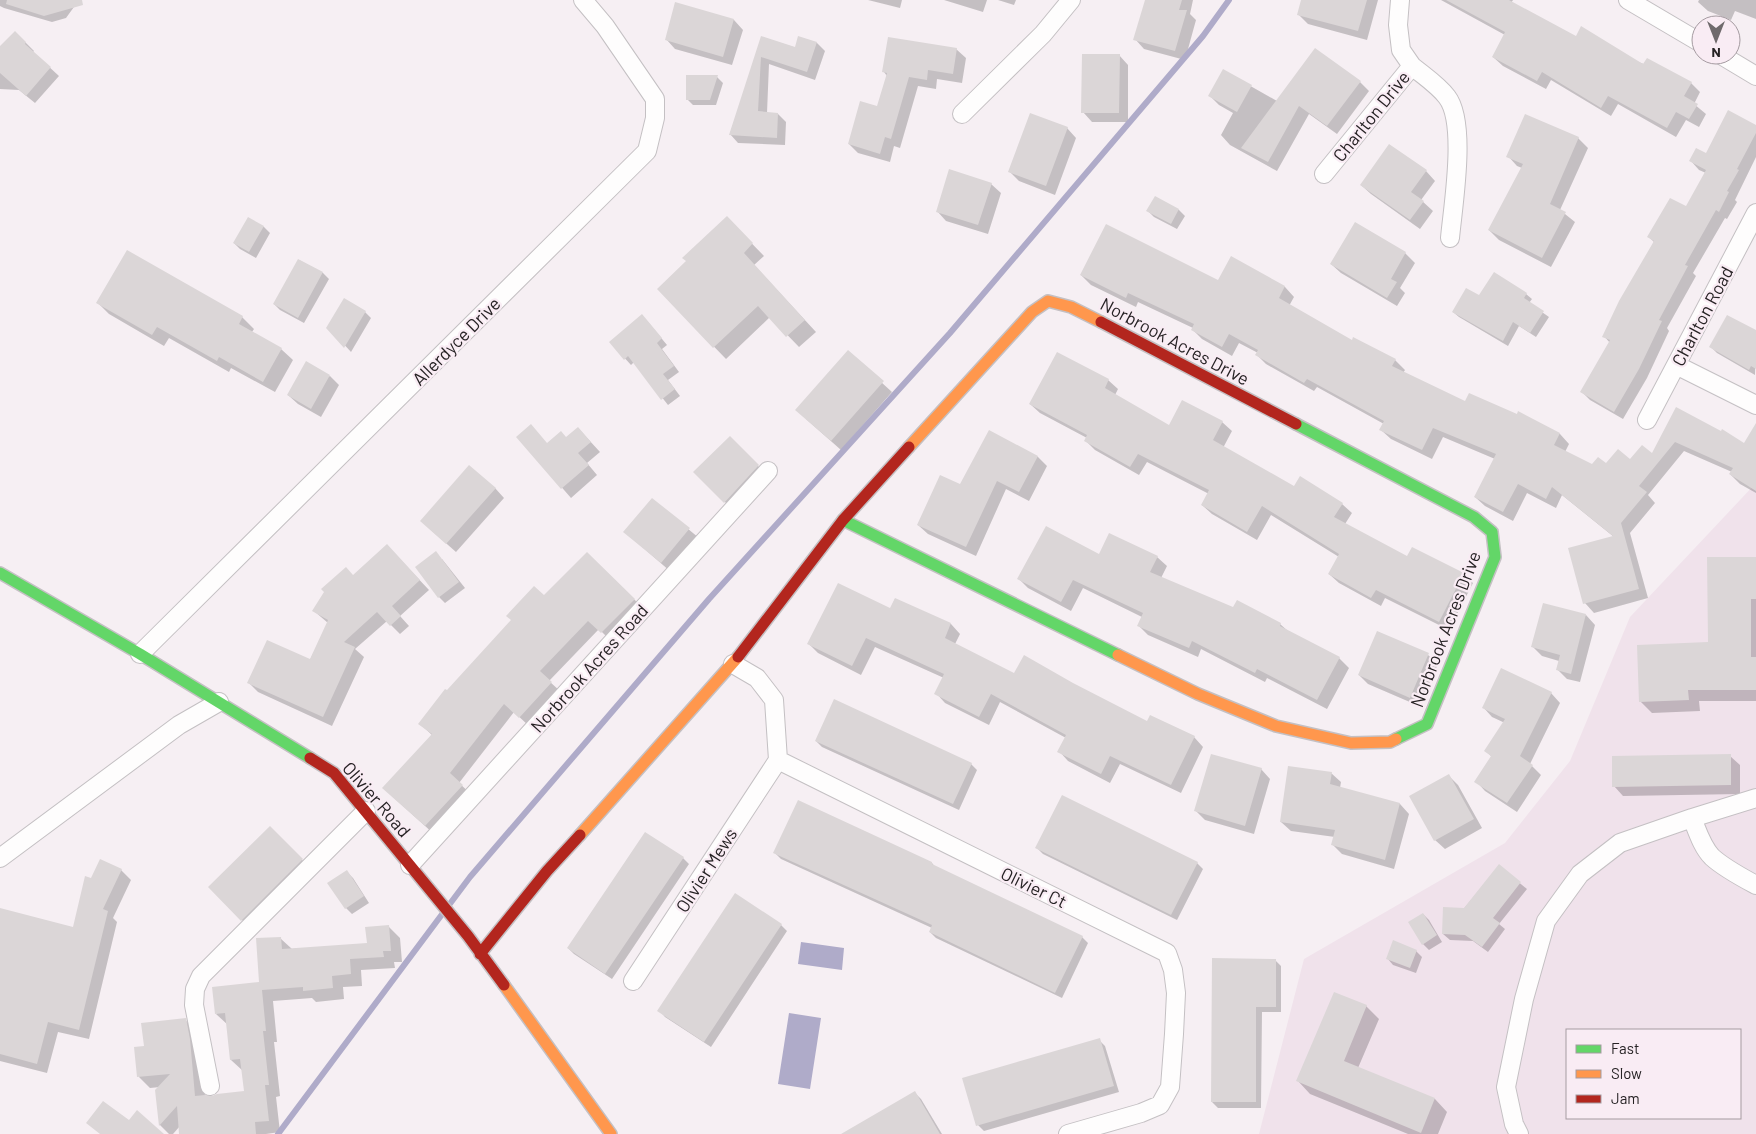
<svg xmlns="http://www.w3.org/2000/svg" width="1756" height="1134" viewBox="0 0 1756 1134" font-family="Barlow,sans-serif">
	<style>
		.built { fill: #f0e2eb; fill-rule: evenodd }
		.water { fill: #afabc9 }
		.shadow { fill: #0003 }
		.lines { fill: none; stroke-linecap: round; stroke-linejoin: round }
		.stream { stroke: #afabc9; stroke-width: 6 }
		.building { fill: #dbd6d7 }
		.street-casing { stroke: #c4c0c3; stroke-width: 20 }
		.fast-casing { stroke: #c4c0c3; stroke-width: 14 }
		.slow-casing { stroke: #c4c0c3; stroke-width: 14 }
		.jam-casing { stroke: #c4c0c3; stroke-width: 14 }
		.street { stroke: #fefdfd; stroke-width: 18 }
		.fast { stroke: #63d668; stroke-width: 11 }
		.slow { stroke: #ff974d; stroke-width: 11 }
		.jam { stroke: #b3261e; stroke-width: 11 }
		.labels { text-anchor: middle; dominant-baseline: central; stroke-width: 4.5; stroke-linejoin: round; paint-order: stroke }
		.street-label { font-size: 18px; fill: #262224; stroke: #f9ecf4 }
	</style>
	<rect width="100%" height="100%" fill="#f6eff3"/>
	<path class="built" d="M1756 483V1134H1259L1304 959 1505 843 1570 761 1630 617ZM1567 1030H1740V1118H1567Z"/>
	<path class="water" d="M801 942 844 948 842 970 798 964Z
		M789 1013 821 1018 810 1089 778 1084Z"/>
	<path class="shadow" d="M0 0H79L66 18 52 22 4 8 0 6Z
		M868 0H902L900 8Z
		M944 0H987L983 12Z
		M998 0H1016L1014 5Z
		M1146 0H1193L1190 14 1196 20 1185 60 1144 49 1135 39Z
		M1302 0H1378L1367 40 1308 24 1298 14Z
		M1441 0H1513L1511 3 1576 37 1691 83 1700 92 1694 104 1706 114 1699 127 1686 120 1676 137 1618 104 1611 116 1551 80 1546 89 1503 66 1493 57 1505 35Z
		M1699 0H1756V19L1735 11 1731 20 1708 11 1698 2Z
		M676 4 734 20 743 30 732 65 675 49 666 39Z
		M15 32 34 51 33 52 59 76 35 103 19 90 0 89V47Z
		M762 37 796 48 799 37 817 43 825 51 815 80 769 64 767 113 778 114 786 122 785 145 738 143 730 134Z
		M956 49 966 58 962 83 937 79 936 89 918 86 900 148 894 146 890 162 858 153 849 144 878 107 887 76 884 72Z
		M1119 55 1128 65V122H1092L1083 112Z
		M1224 71 1277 101 1360 82 1369 91 1337 134 1309 114 1277 171 1230 145 1221 135 1233 113 1219 105 1210 96Z
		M717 77 723 83 716 105H693L687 99Z
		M1756 126V157L1735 200 1737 202 1727 219 1725 218 1693 273 1696 276 1667 328 1669 331 1647 378 1623 419 1590 400 1582 392 1610 343 1604 336 1654 242 1649 237 1686 208 1706 173 1699 170 1691 161 1706 155Z
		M1067 128 1076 138 1055 195 1019 181 1010 172Z
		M1578 138 1588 148 1560 210 1575 222 1551 267 1499 240 1489 230 1522 168 1517 166 1508 156Z
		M1426 171 1435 181 1421 200 1433 211 1420 229 1371 194 1361 185Z
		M991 184 1001 193 988 234 946 221 937 211Z
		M1155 198 1179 210 1185 216 1177 229 1154 217 1148 211Z
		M727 218 764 256 754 265 816 332 799 347 770 317 726 359 658 289 688 261Z
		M248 219 264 227 270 233 256 258 240 249 234 243Z
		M1355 224 1405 253 1415 263 1400 288 1405 293 1397 306 1341 273 1331 264Z
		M1231 258 1285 287 1294 297 1289 306 1352 341 1395 360 1405 370 1403 373 1466 403 1517 415 1518 413 1560 434 1569 444 1565 452 1593 466 1631 461 1653 455 1676 409 1744 444 1756 446V493L1740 484 1730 474 1732 472 1684 451 1648 495 1655 503 1630 533 1648 598 1594 613 1585 603 1614 537 1562 495 1556 508 1527 493 1513 521 1485 506 1475 497 1495 459 1443 437 1432 459 1391 439 1381 430 1384 424 1317 387 1314 391 1266 364 1257 355 1258 353 1239 343 1232 356 1202 339 1192 329 1193 328 1138 302 1136 307 1091 285 1081 275 1219 281Z
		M299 260 323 273 329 279 304 323 280 310 274 304Z
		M1526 294 1532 299 1529 303 1549 317 1536 337 1519 326 1508 346 1459 317 1453 312 1479 297Z
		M344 300 365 312 371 318 351 352 328 327Z
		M98 303 242 317 254 329 252 332 281 349 293 360 275 392 231 368 229 372 169 338 164 346 109 314Z
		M648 322 667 345 662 349 679 372 668 380 680 396 668 405 634 362 631 365 610 342Z
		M1756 331 1755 375 1717 353 1711 347Z
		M848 352 892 392 841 450 806 419Z
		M330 376 339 385 321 417 298 404 288 395Z
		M1108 380 1118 389 1115 395 1170 427 1222 422 1232 431 1223 448 1294 488 1300 478 1342 504 1352 513 1345 524 1407 558 1463 574 1473 583 1449 630 1385 598 1381 606 1339 583 1329 574 1339 557 1271 515 1257 540 1212 514 1202 505 1209 494 1147 462 1139 475 1095 450 1085 440 1087 438 1040 413 1030 404Z
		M578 428 600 452 587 463 597 475 571 498 518 437 548 444 566 438Z
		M989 432 1038 457 1047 466 1029 501 1006 489 976 556 928 534 918 525 961 485Z
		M730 438 767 475 734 511 695 472Z
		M495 488 504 498 456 552 431 530Z
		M652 499 699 538 671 572 625 532Z
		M587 553 644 609 611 641 599 629 549 681 561 692 529 726 514 712 459 783 472 795 435 835 393 797 432 735 420 724 447 692Z
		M396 555 429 590 400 616 409 626 400 634 387 621 355 649 364 657 332 726 258 692 248 682 310 660 328 623 314 611 353 576Z
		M1100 556 1157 557 1167 566 1161 578 1234 609 1280 624 1289 632 1339 658 1349 668 1327 709 1267 678 1265 682 1201 649 1198 657 1148 635 1139 626 1142 617 1083 588 1071 611 1028 588 1019 579Z
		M1756 558V701H1699L1700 711 1652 713 1640 701 1709 644Z
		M442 559 465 588 445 603 439 597Z
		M895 599 951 624 960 634 955 644 1015 675 1147 723 1194 737 1203 747 1181 793 1120 764 1110 783 1068 761 1059 751 1066 738 1000 702 989 725 945 703 936 693 944 678 875 647 861 675 818 653 809 644 890 610Z
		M1586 615 1595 625 1580 682 1567 679 1557 669 1559 661 1542 656 1533 647Z
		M1378 632 1428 655 1438 664 1419 706 1368 684 1359 675Z
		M1551 693 1560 703 1530 764 1541 775 1517 812 1485 791 1476 781 1492 757 1486 751 1505 723 1492 717 1483 707Z
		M816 741 971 764 977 770 959 810 822 747Z
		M1730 756 1740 765V794L1623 796 1614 786Z
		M1261 769 1270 779 1254 834 1205 820 1195 810Z
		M1331 773 1341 782 1340 788 1400 804 1409 814 1394 869 1342 854 1333 845 1335 837 1291 831 1281 822Z
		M1448 775 1458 785 1482 828 1445 849 1435 840Z
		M270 828 311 869 251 929 210 887Z
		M1037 848 1197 863 1203 869 1177 920 1043 854Z
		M775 853 932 863 935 867 1082 937 1088 943 1062 998 936 938 930 932 932 928 781 859Z
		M683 858 689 864 612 979 574 954 568 948Z
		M1499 866 1527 889 1499 924 1505 929 1488 952 1473 941 1450 940 1443 934Z
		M121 870 131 880 113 918 117 922 89 1039 58 1032 47 1073 0 1061V909L74 928 92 879Z
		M347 872 353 878 369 903 352 914 346 908 329 883Z
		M1423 914 1429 920 1442 942 1429 950 1423 944Z
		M781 925 787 931 711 1047 665 1017 659 1010Z
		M388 926 400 938 402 962H394L395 968 361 970 362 986 343 987 344 999 316 1002 312 998 273 1001 277 1042H274L280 1096 276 1097 280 1132 266 1134H181L180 1126 173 1134H169L160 1125 156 1091 160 1087 150 1088 139 1077 145 1047 185 1020 197 1031 201 1052 205 1096 212 1098 245 1092 243 1071 231 1060 228 1025 216 1014 260 983 280 938 292 949 369 944Z
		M1416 951 1422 957 1416 973 1393 965 1387 958Z
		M1275 960 1281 966V1012H1262L1261 1108H1218L1212 1102Z
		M1366 1006 1379 1019 1358 1068 1435 1099 1447 1112 1438 1134H1408L1310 1094 1298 1081Z
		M1099 1040 1105 1046 1119 1092 984 1131 978 1125Z
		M915 1093 921 1099 942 1134H844Z"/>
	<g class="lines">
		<path class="stream" d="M449 905 470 877 709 599 950 333 1203 36 1229 0
			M278 1134 443 913"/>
	</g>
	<path class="building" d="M7 0H82L83 5 44 16 6 4Z
		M1145 0H1182L1179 10H1187L1175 51 1133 40Z
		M1301 0H1367L1358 31 1297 15Z
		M1446 0H1509L1576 36 1581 26 1643 64 1647 58 1692 82 1684 96 1698 104 1689 119 1676 112 1667 128 1608 96 1601 108 1542 72 1537 81 1492 57 1505 32Z
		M675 2 734 19 723 57 665 40Z
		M15 31 26 42 25 44 51 67 26 96 0 73V46Z
		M761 36 795 47 798 36 817 42 807 72 761 57 758 111 778 113 777 138 729 135Z
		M888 37 957 48 953 74 928 70 927 80 909 77 891 139 885 137 880 154 848 144 860 101 877 106 887 73 882 72Z
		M1315 48 1361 81 1327 126 1299 106 1268 162 1241 148Z
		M1082 54H1120L1119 113H1081Z
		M1223 69 1252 85 1237 112 1208 96Z
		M686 75H718L710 100H686Z
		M1728 110 1756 125V133L1737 169 1739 170 1727 191 1729 192 1719 212 1716 210 1685 265 1688 266 1659 320 1662 321 1639 369 1614 412 1580 392 1610 340 1602 337 1619 301 1654 241 1647 237 1670 198 1686 206 1706 170 1689 161 1696 148 1706 153Z
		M1030 113 1068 127 1046 186 1008 172Z
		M1525 114 1579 137 1550 204 1566 212 1542 258 1488 230 1523 164 1506 157Z
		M1389 144 1427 170 1411 192 1424 201 1410 220 1360 185Z
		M949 169 992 183 978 225 936 212Z
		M1155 196 1179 209 1171 224 1146 211Z
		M727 216 753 243 744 253 805 320 786 337 758 306 713 348 657 289 686 261 682 258Z
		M248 217 264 226 249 252 233 243Z
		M1355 222 1406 252 1391 279 1397 282 1387 298 1330 264Z
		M1106 224 1218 280 1231 256 1285 286 1279 298 1352 340 1353 337 1396 359 1392 366 1465 401 1469 393 1517 414 1518 411 1560 433 1554 445 1592 464 1598 457 1606 463 1618 449 1630 459 1642 445 1652 453 1676 407 1721 431 1722 429 1744 443 1756 423V491L1729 474 1733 468 1675 442 1639 486 1647 492 1621 523 1639 589 1583 604 1568 548 1613 536 1552 487 1546 499 1518 484 1503 512 1474 497 1496 454 1433 428 1422 450 1379 430 1384 421 1307 379 1304 383 1255 355 1258 350 1229 334 1222 347 1191 330 1194 324 1128 293 1126 298 1080 275Z
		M127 250 243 316 239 324 282 348 263 382 219 357 217 361 157 327 152 335 96 303Z
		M298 259 323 272 298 318 273 304Z
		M1494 272 1527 293 1524 298 1544 311 1530 333 1513 322 1503 341 1452 312 1466 288 1479 295Z
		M344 298 366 311 344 348 326 328Z
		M642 314 662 338 657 343 674 366 663 374 675 389 661 400 628 356 624 360 609 342Z
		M1727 315 1756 330V369L1751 366 1749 370 1709 347Z
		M848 350 884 381 831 441 795 410Z
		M1057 352 1109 379 1105 388 1169 425 1182 400 1223 421 1213 440 1294 486 1300 476 1343 503 1334 517 1407 556 1412 547 1464 573 1439 622 1376 590 1371 598 1328 574 1339 554 1262 506 1247 532 1201 505 1209 490 1138 454 1130 467 1084 441 1087 435 1029 404Z
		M306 361 330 375 311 409 287 395Z
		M531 424 547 443 561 431 566 437 578 427 591 442 578 453 589 465 561 489 516 437Z
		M989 430 1038 456 1019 492 997 481 966 547 917 525 940 475 960 484Z
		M730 436 759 465 724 503 693 472Z
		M469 465 496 488 446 544 420 521Z
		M652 498 690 528 661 563 623 532Z
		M1046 526 1099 554 1109 533 1158 556 1150 572 1233 607 1237 600 1281 623 1280 626 1340 657 1317 700 1257 669 1255 673 1192 641 1189 648 1137 626 1143 613 1073 580 1061 602 1017 579Z
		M387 544 420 580 392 606 401 616 390 626 377 612 344 642 355 647 323 717 247 683 267 640 310 659 328 620 312 611 324 592 321 589 346 567 353 575Z
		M436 551 459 582 438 598 415 567Z
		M587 552 635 599 601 633 588 621 540 671 552 682 519 718 504 704 450 773 463 785 425 826 382 788 432 734 418 724 445 689 447 690 511 620 506 616 534 586 544 595Z
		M1707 557H1756V599H1751V657H1756V690H1688L1689 700 1639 702 1637 645 1708 642Z
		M838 583 890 608 895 598 951 623 945 638 1014 673 1024 655 1073 683 1147 721 1150 715 1195 736 1171 785 1110 756 1101 774 1057 752 1066 735 991 694 979 717 934 694 944 674 866 638 852 666 807 644Z
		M1543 603 1586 614 1571 674 1556 670 1560 655 1531 647Z
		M1377 631 1429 653 1410 698 1358 675Z
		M1501 668 1552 692 1520 756 1533 765 1507 803 1474 782 1491 756 1484 751 1505 719 1482 708Z
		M834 699 972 763 953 804 815 741Z
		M1211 754 1262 768 1245 826 1194 811Z
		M1731 754V785L1612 787V756Z
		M1288 766 1332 772 1330 784 1400 803 1385 860 1331 845 1335 830 1280 822Z
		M1449 774 1474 819 1434 841 1409 796Z
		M1062 795 1198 862 1171 915 1035 848Z
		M798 800 932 862V864L1083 936 1055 993 929 932 932 925 773 853Z
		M270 826 303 859 241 921 208 887Z
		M645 832 684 857 605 974 567 948Z
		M100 859 122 869 103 909 108 911 79 1030 48 1022 37 1064 0 1054V908L73 927 85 876 91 878Z
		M1499 864 1521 882 1493 918 1500 923 1482 947 1465 935 1442 934 1443 907 1464 908Z
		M347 870 364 896 345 909 327 883Z
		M735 893 782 924 704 1042 657 1011Z
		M1423 913 1437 935 1422 945 1408 922Z
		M389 925 391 951H383L384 957 350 959 351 974 332 976 333 988 303 991V987L262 990 266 1031H263L269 1085H265L269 1121 255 1122 256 1134H179L177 1106 159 1126 155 1090 170 1074 137 1077 134 1047 144 1046 141 1023 186 1018 190 1039 195 1096 205 1095 212 1096 217 1094 244 1091 240 1059 230 1060 225 1013 215 1014 212 987 259 982 256 938 281 937 282 949 367 943 365 927Z
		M1393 940 1417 950 1410 968 1386 959Z
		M1212 958 1276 959V1007H1256V1102H1211Z
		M1334 992 1367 1005 1344 1061 1435 1098 1421 1133 1296 1081Z
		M1100 1038 1114 1086 976 1126 962 1078Z
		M915 1091 940 1134H841Z
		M103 1101 129 1120 137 1110 164 1134H100L86 1123Z"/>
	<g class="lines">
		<g class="street-casing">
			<path id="street" d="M1628 0 1701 43
				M1721 55 1756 76
				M1412 66C1424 76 1438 85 1447 97 1467 123 1453 205 1450 238
				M962 114 1043 34 1071 0
				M1324 174 1412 66 1401 50 1398 25 1400 0
				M1676 365 1756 405
				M1647 420 1756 213
				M140 654 647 151 655 118V99L605 26 583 0
				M733 664 757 678 774 700 778 760 1167 953 1173 970 1176 993 1174 1034 1170 1087 1160 1105 1141 1113 1068 1134
				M1692 818C1697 830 1702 847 1712 857 1724 868 1741 877 1756 885
				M0 858 179 725 219 702
				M410 865 768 471
				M633 981 778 760
				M210 1086 194 1005 195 989 201 976 366 811
				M1519 1134 1514 1124 1506 1087 1524 999 1546 921 1580 874 1620 843 1692 818 1756 798"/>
		</g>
		<g class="fast-casing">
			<path id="fast" d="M1296 424 1474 517 1492 532 1495 557 1427 724 1396 739
				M843 520 1118 655
				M0 573 140 654 310 758"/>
		</g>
		<g class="slow-casing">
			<path id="slow" d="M909 447 1032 312 1048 301 1071 307 1101 322
				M1118 655 1198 694 1276 726 1351 743 1390 742 1396 739
				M580 835 738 657
				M504 985 611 1134"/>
		</g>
		<g class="jam-casing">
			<path id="jam" d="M1101 322 1296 424
				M738 657 843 520 909 447
				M310 758 334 773 468 936 504 985
				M480 954 547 871 580 835"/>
		</g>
		<use href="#street" class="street"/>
		<use href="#fast" class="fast"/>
		<use href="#slow" class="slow"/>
		<use href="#jam" class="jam"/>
	</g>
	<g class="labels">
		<g class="street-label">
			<text transform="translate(1371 116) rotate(-51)">Charlton Drive</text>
			<text transform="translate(1702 316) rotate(-62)">Charlton Road</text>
			<text transform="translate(456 341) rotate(-45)">Allerdyce Drive</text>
			<text transform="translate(1175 341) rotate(28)">Norbrook Acres Drive</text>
			<text transform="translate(1445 629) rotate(-69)">Norbrook Acres Drive</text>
			<text transform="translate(589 668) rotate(-48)">Norbrook Acres Road</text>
			<text transform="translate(377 799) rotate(49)">Olivier Road</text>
			<text transform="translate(706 870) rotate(-57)">Olivier Mews</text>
			<text transform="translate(1034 887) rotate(26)">Olivier Ct</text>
		</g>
	</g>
	<rect x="1566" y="1029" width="175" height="90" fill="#f9ecf4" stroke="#a59ba1"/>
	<rect x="1576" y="1045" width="25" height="8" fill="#63d668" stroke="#a59ba1"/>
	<text x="1611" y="1054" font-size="15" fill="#262224">Fast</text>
	<rect x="1576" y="1070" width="25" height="8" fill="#ff974d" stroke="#a59ba1"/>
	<text x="1611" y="1079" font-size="15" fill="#262224">Slow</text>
	<rect x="1576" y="1095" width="25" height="8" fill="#b3261e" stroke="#a59ba1"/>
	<text x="1611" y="1104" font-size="15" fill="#262224">Jam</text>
	<g transform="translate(1716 40) rotate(180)"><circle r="24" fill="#f9ecf4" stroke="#a59ba1"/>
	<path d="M0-4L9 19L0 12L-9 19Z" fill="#6f6a6c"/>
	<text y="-8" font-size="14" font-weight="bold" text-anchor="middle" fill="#262224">N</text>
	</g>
</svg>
